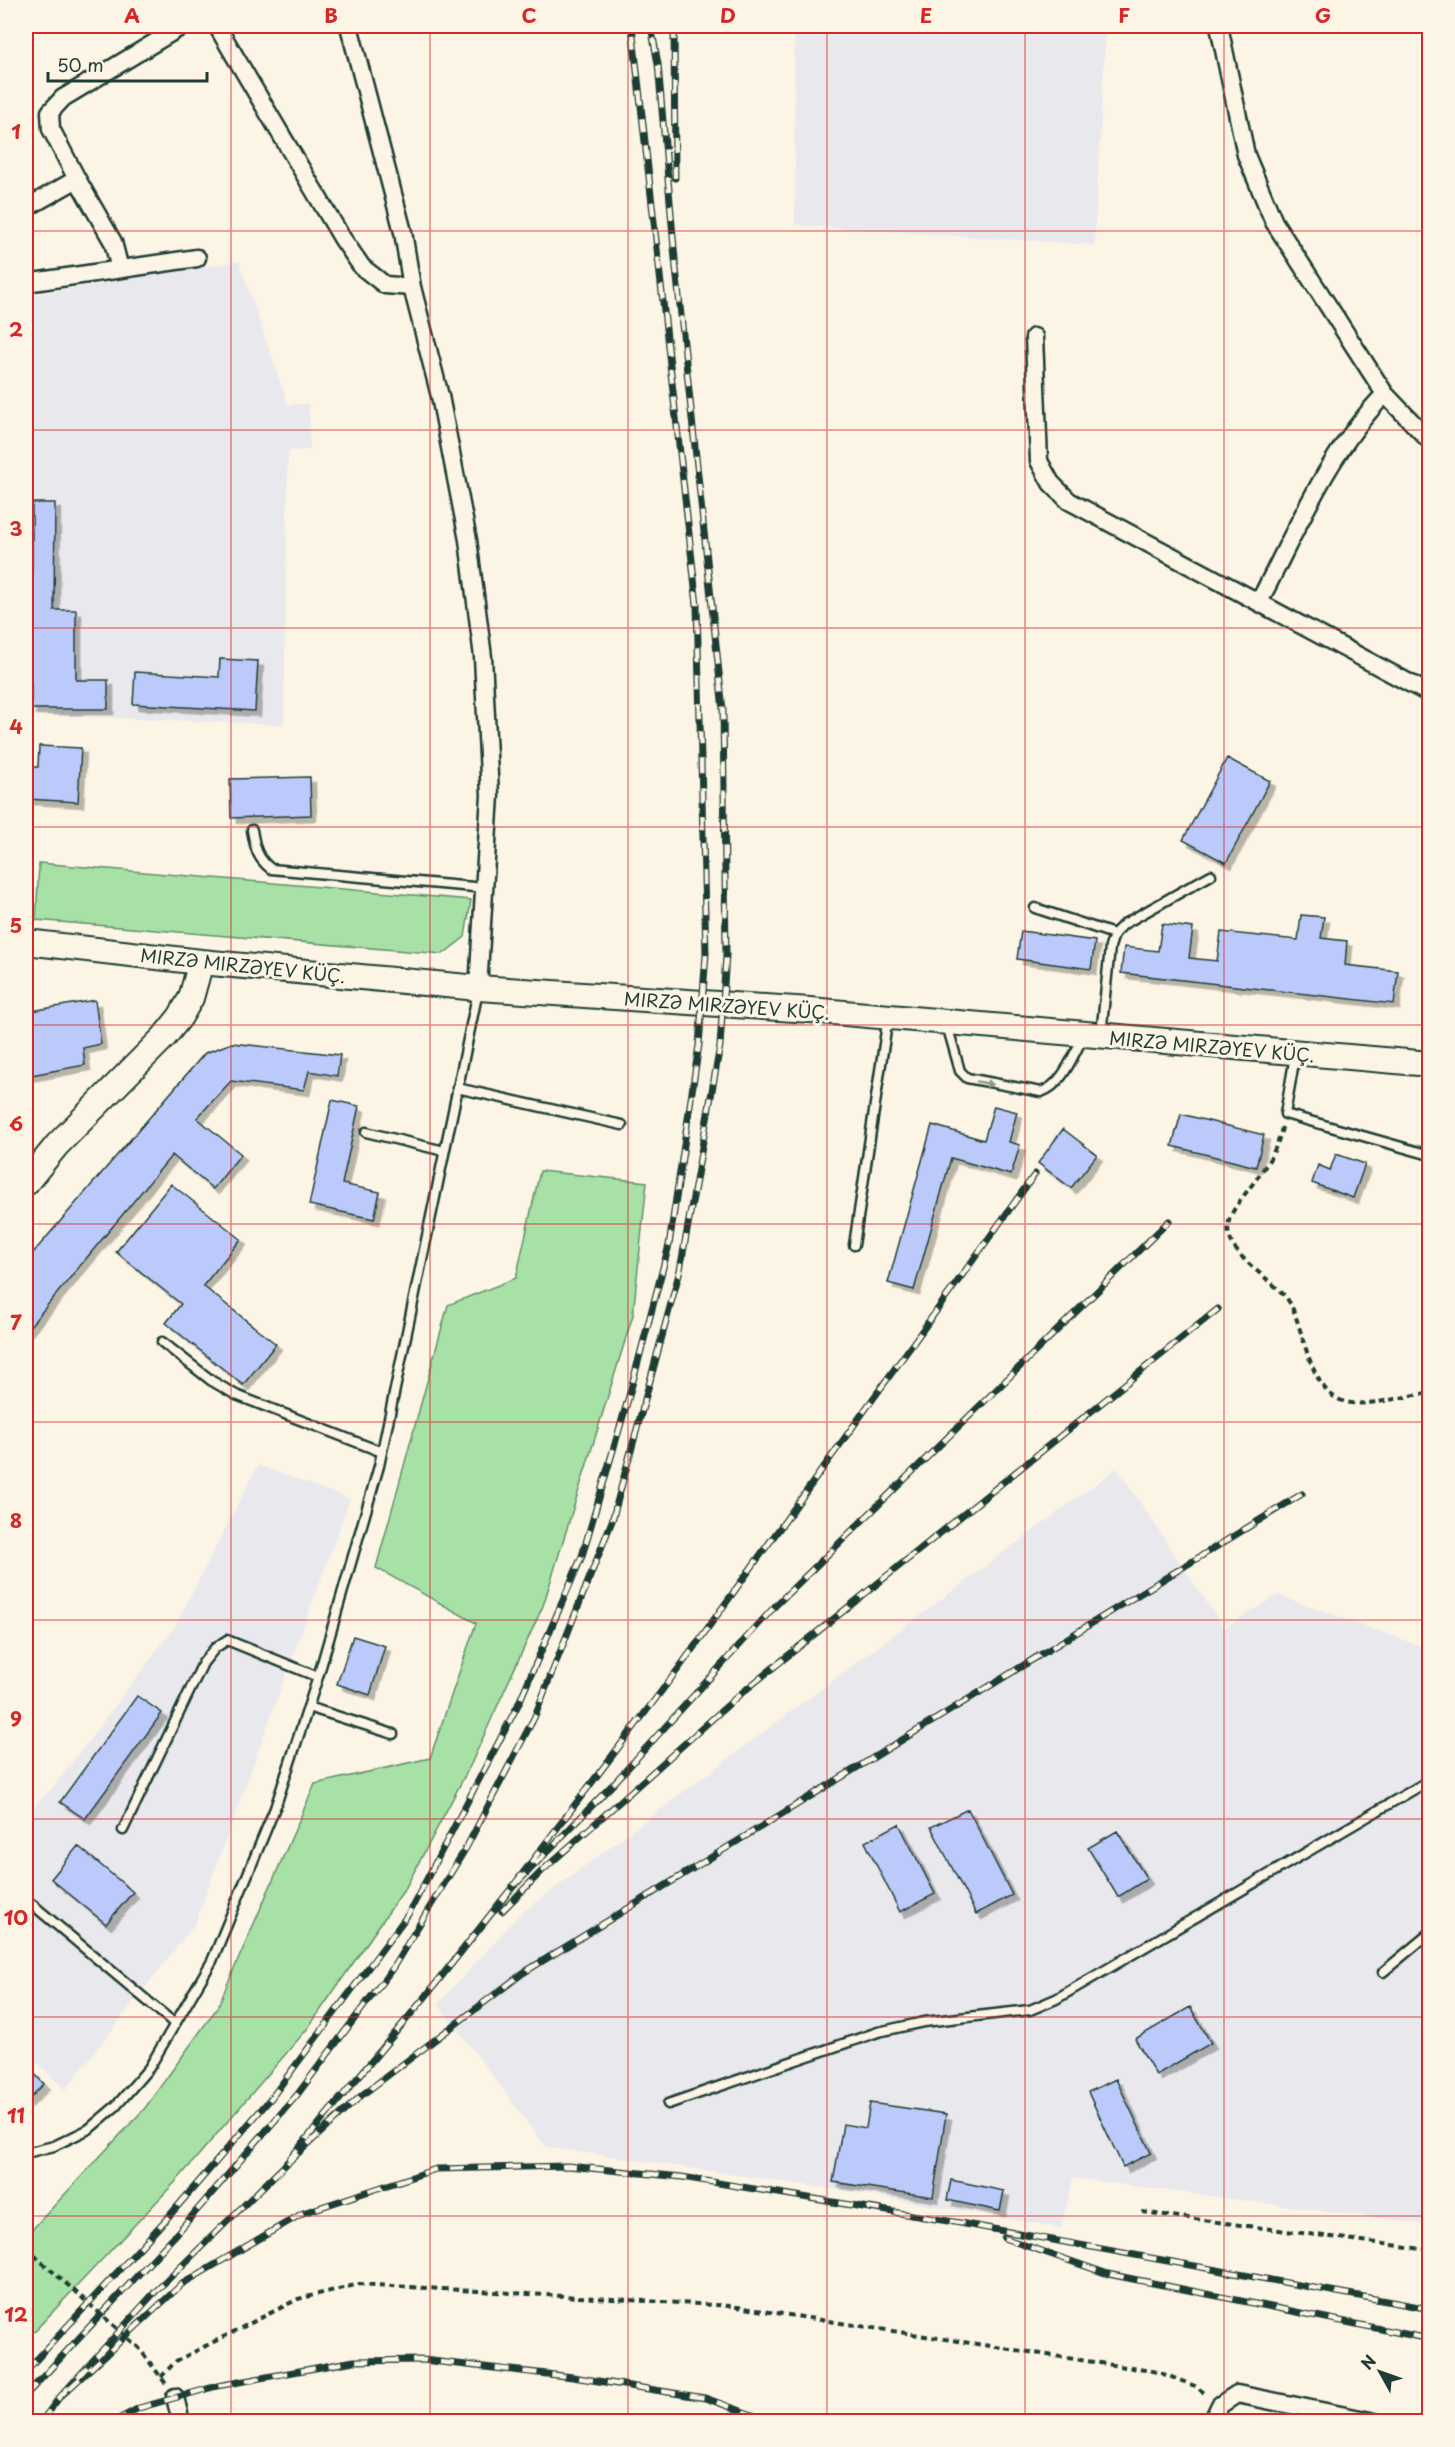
<svg xmlns="http://www.w3.org/2000/svg" width="1455" height="2447" viewBox="0 0 1455 2447" font-family="'Playpen Sans',sans-serif">
	<style>
		.built { fill: #e9e8ec }
		.green { fill: #a7e1a6; stroke: #638f6d; stroke-width: 1.5 }
		.building { fill: #bccafb; stroke: #1f3d34; stroke-width: 1.5; filter: url(#shadow) }
		.lines { fill: none; stroke-linecap: round; stroke-linejoin: round }
		.service-casing { stroke: #1f3d34; stroke-width: 13 }
		.minor-casing { stroke: #1f3d34; stroke-width: 21 }
		.secondary-casing { stroke: #1f3d34; stroke-width: 28 }
		.path { stroke: #1f3d34; stroke-width: 4; stroke-dasharray: 6 4.5; stroke-linecap: butt }
		.service { stroke: #fcf5e5; stroke-width: 8 }
		.minor { stroke: #fcf5e5; stroke-width: 16 }
		.secondary { stroke: #fcf5e5; stroke-width: 24 }
		.rail-casing { stroke: #1f3d34; stroke-width: 7 }
		.rail { stroke: #fcf5e5; stroke-width: 4.5; stroke-dasharray: 14; stroke-linecap: butt }
		.oneway { fill: #8e998c }
		.grid { fill: none; stroke: #d62828; stroke-width: 1.5; stroke-opacity: 0.55 }
		.labels { text-anchor: middle; dominant-baseline: central; stroke-width: 6; stroke-linejoin: round; paint-order: stroke }
		.street-label { font-size: 18px; fill: #1f3d34; stroke: #fcf5e5 }
		.neatline { fill: none; stroke: #d62828; stroke-width: 2 }
		.grid-label { font-size: 20px; text-anchor: middle; font-weight: bold; fill: #d62828 }
	</style>
	<defs>
		<filter id="shadow"><feDropShadow dx="5.5" dy="5.5" stdDeviation="0" flood-color="#0004"/></filter>
	</defs>
	<rect width="100%" height="100%" fill="#fcf5e5"/>
	<filter id="ink" filterUnits="userSpaceOnUse"><feTurbulence type="fractalNoise" baseFrequency=".0167" numOctaves="2"/><feDisplacementMap in="SourceGraphic" scale="12" xChannelSelector="R" yChannelSelector="G"/><feConvolveMatrix kernelMatrix="1 2 1 2 8 2 1 2 1" color-interpolation-filters="sRGB"/></filter>
	<g filter="url(#ink)">
		<path class="built" d="M794 26H1106L1094 245 795 225Z
			M239 261 288 405 309 404 310 450 288 451 284 725 26 714V296Z
			M258 1465 350 1499 195 1924 65 2090 26 2052V1815L54 1786 174 1628Z
			M1117 1468 1224 1628 1278 1595 1429 1649V2225L1073 2178 1061 2228 846 2191 546 2147 438 2004 519 1915Z"/>
		<path class="green" d="M39 863 471 900 465 937 443 954 36 920Z
			M540 1171 647 1182 633 1315 543 1606 471 1764 406 1887 308 2028 179 2178 26 2340V2236L145 2108 217 2008 315 1784 430 1758 476 1623 376 1568 448 1305 516 1278Z"/>
		<path class="building" d="M32 503H55L54 610H76V680H108V709H31V683H26V646H32Z
			M220 659 258 661 255 711 133 704 135 672 219 677Z
			M39 746 81 748 78 802 26 799V767H38Z
			M1227 758 1270 781 1226 863 1183 840Z
			M310 777 311 815 231 818 230 779Z
			M1301 915 1324 917 1321 938 1347 941 1345 965 1398 971 1394 1004 1121 973 1124 947 1158 951 1162 924 1193 928 1189 958 1217 961 1221 932 1298 940Z
			M1021 931 1095 941 1091 969 1017 959Z
			M95 1000 101 1044 83 1048 85 1065 26 1076V1012Z
			M232 1043 340 1055 337 1076 309 1071 304 1090 231 1081 197 1118 241 1154 213 1189 172 1155 26 1331V1261L205 1053Z
			M332 1100 359 1106 342 1184 380 1192 374 1219 309 1205Z
			M994 1106 1017 1112 1009 1142 1020 1145 1011 1175 951 1158 914 1290 888 1283 932 1125 984 1140Z
			M1181 1114 1264 1135 1256 1167 1172 1146Z
			M1063 1129 1097 1155 1071 1188 1038 1163Z
			M1336 1154 1365 1164 1353 1198 1312 1183 1318 1165 1330 1170Z
			M171 1184 241 1239 203 1286 276 1344 243 1385 166 1323 181 1304 116 1252Z
			M353 1636 385 1646 370 1695 337 1684Z
			M137 1696 162 1713 85 1819 60 1802Z
			M968 1809 1012 1895 976 1914 931 1827Z
			M899 1824 935 1894 900 1912 865 1842Z
			M1117 1831 1147 1879 1118 1897 1088 1848Z
			M78 1846 133 1892 106 1924 51 1879Z
			M1190 2007 1211 2043 1156 2075 1135 2039Z
			M26 2065 44 2084 26 2102Z
			M1116 2079 1151 2153 1123 2167 1088 2092Z
			M870 2103 946 2114 933 2197 833 2182 843 2124 866 2128Z
			M951 2180 1004 2191 1000 2211 947 2200Z"/>
		<g class="lines">
			<g class="service-casing">
				<path id="service" d="M252 830C255 848 257 858 271 869L485 888
					M1035 908 1114 934
					M947 1025 960 1071 967 1078 1041 1092C1064 1084 1072 1056 1084 1036
					M1101 1035 1110 947 1114 934 1124 924 1211 875
					M1295 1056 1285 1114 1430 1155
					M457 1088 622 1125
					M366 1132 444 1151
					M854 1245 888 1017
					M162 1342 212 1381 236 1395 382 1452
					M308 1707 393 1734
					M123 1830 203 1663 215 1648 227 1640 318 1677
					M33 1905 175 2024
					M1383 1972 1430 1933
					M668 2104 878 2032 924 2022 1030 2010 1056 1999 1430 1780
					M26 2153 54 2146 89 2129 116 2106 149 2068 212 1961 275 1808 318 1677 379 1466 478 991"/>
			</g>
			<g class="minor-casing">
				<path id="minor" d="M217 26 342 238 362 267 385 285 412 287
					M349 26 403 232 412 287 440 396 468 540 483 657 490 795 478 988
					M1219 26 1246 155 1274 222 1385 394 1430 441
					M77 179 113 242 120 269
					M26 208 77 179 51 129 50 112 63 98 182 26
					M26 283 197 258
					M1034 337 1039 461 1051 483 1069 501 1430 694
					M1259 602C1296 531 1328 452 1385 394
					M175 2397 181 2422
					M1212 2422 1220 2405 1237 2394 1375 2422"/>
			</g>
			<g class="secondary-casing">
				<path id="secondary" d="M26 942 201 962 478 988 810 1010 1430 1064
					M26 1183 57 1145 164 1037 180 1017 191 998 201 962"/>
			</g>
			<path class="path" d="M1282 1127C1277 1153 1261 1173 1245 1194 1240 1201 1231 1212 1229 1221 1221 1257 1277 1278 1291 1305 1304 1332 1310 1388 1340 1400 1362 1410 1405 1395 1430 1393
				M1142 2212 1430 2250
				M26 2248 139 2348 166 2384
				M161 2377 176 2361 298 2299 359 2284 731 2306 1158 2372 1195 2386 1207 2395"/>
			<use href="#service" class="service"/>
			<use href="#minor" class="minor"/>
			<use href="#secondary" class="secondary"/>
			<g class="rail-casing">
				<path id="rail" d="M674 26 675 178
					M1035 1174 679 1668 510 1890 615 1782 777 1604 1169 1221
					M510 1890 426 1996 283 2167 362 2095 523 1973 1302 1494
					M502 1911 543 1870 738 1696 1218 1309
					M283 2167 154 2293 59 2398 182 2284 303 2213 436 2169 568 2166 682 2177 960 2223 1430 2309
					M1004 2238 1108 2274 1430 2339
					M26 2371 170 2215 272 2097 409 1913 518 1705 582 1556 629 1396 669 1245 699 1045 706 954 697 605 632 26
					M26 2395 178 2232 297 2095 392 1969 466 1848 534 1718 612 1521 680 1270 720 1046 726 955 723 710 675 259 658 64 651 26
					M41 2422 59 2398
					M113 2422 139 2408 217 2386 354 2361 423 2360 573 2377 705 2398 772 2422"/>
			</g>
			<use href="#rail" class="rail"/>
		</g>
		<defs><path id="oneway-solid" d="M-6-.8H1V-3.2L6.5 0L1 3.2V.8H-6Z" transform="scale(1.5)"/></defs>
		<use class="oneway" href="#oneway-solid" transform="translate(985 1083) rotate(10)"/>
	</g>
	<path class="grid" d="M231 26V2422M430 26V2422M628 26V2422M827 26V2422M1025 26V2422M1224 26V2422M26 231H1430M26 430H1430M26 628H1430M26 827H1430M26 1025H1430M26 1224H1430M26 1422H1430M26 1620H1430M26 1819H1430M26 2017H1430M26 2216H1430"/>
	<g class="labels">
		<g class="street-label">
			<text transform="translate(243 965) rotate(6)">MIRZƏ MIRZƏYEV KÜÇ.</text>
			<text transform="translate(727 1005) rotate(4)">MIRZƏ MIRZƏYEV KÜÇ.</text>
			<text transform="translate(1212 1046) rotate(5)">MIRZƏ MIRZƏYEV KÜÇ.</text>
		</g>
	</g>
	<rect width="1455" height="2447" fill="none" stroke="#fcf5e5" stroke-width="66"/>
	<g transform="translate(1380 2372) rotate(310)" stroke="#fcf5e5" stroke-width="4.5" paint-order="stroke">
	<path d="M0-4.5L10 22L0 15L-10 22Z" fill="#1f3d34"/>
	<text y="-9" font-size="16" font-weight="bold" text-anchor="middle" fill="#1f3d34">N</text>
	</g>
	<path d="M48 72v9h159v-9" fill="none" stroke="#1f3d34" stroke-width="3"/>
	<text x="57" y="72" font-size="18" fill="#1f3d34" stroke="#fcf5e5" stroke-width="4.5" paint-order="stroke">50 m</text>
	<rect x="33" y="33" width="1389" height="2381" class="neatline"/>
	<g class="grid-label">
		<text x="132" y="23">A</text>
		<text x="331" y="23">B</text>
		<text x="529" y="23">C</text>
		<text x="728" y="23">D</text>
		<text x="926" y="23">E</text>
		<text x="1124" y="23">F</text>
		<text x="1323" y="23">G</text>
		<text x="16" y="139">1</text>
		<text x="16" y="337">2</text>
		<text x="16" y="536">3</text>
		<text x="16" y="734">4</text>
		<text x="16" y="933">5</text>
		<text x="16" y="1131">6</text>
		<text x="16" y="1330">7</text>
		<text x="16" y="1528">8</text>
		<text x="16" y="1726">9</text>
		<text x="16" y="1925">10</text>
		<text x="16" y="2123">11</text>
		<text x="16" y="2322">12</text>
	</g>
</svg>
